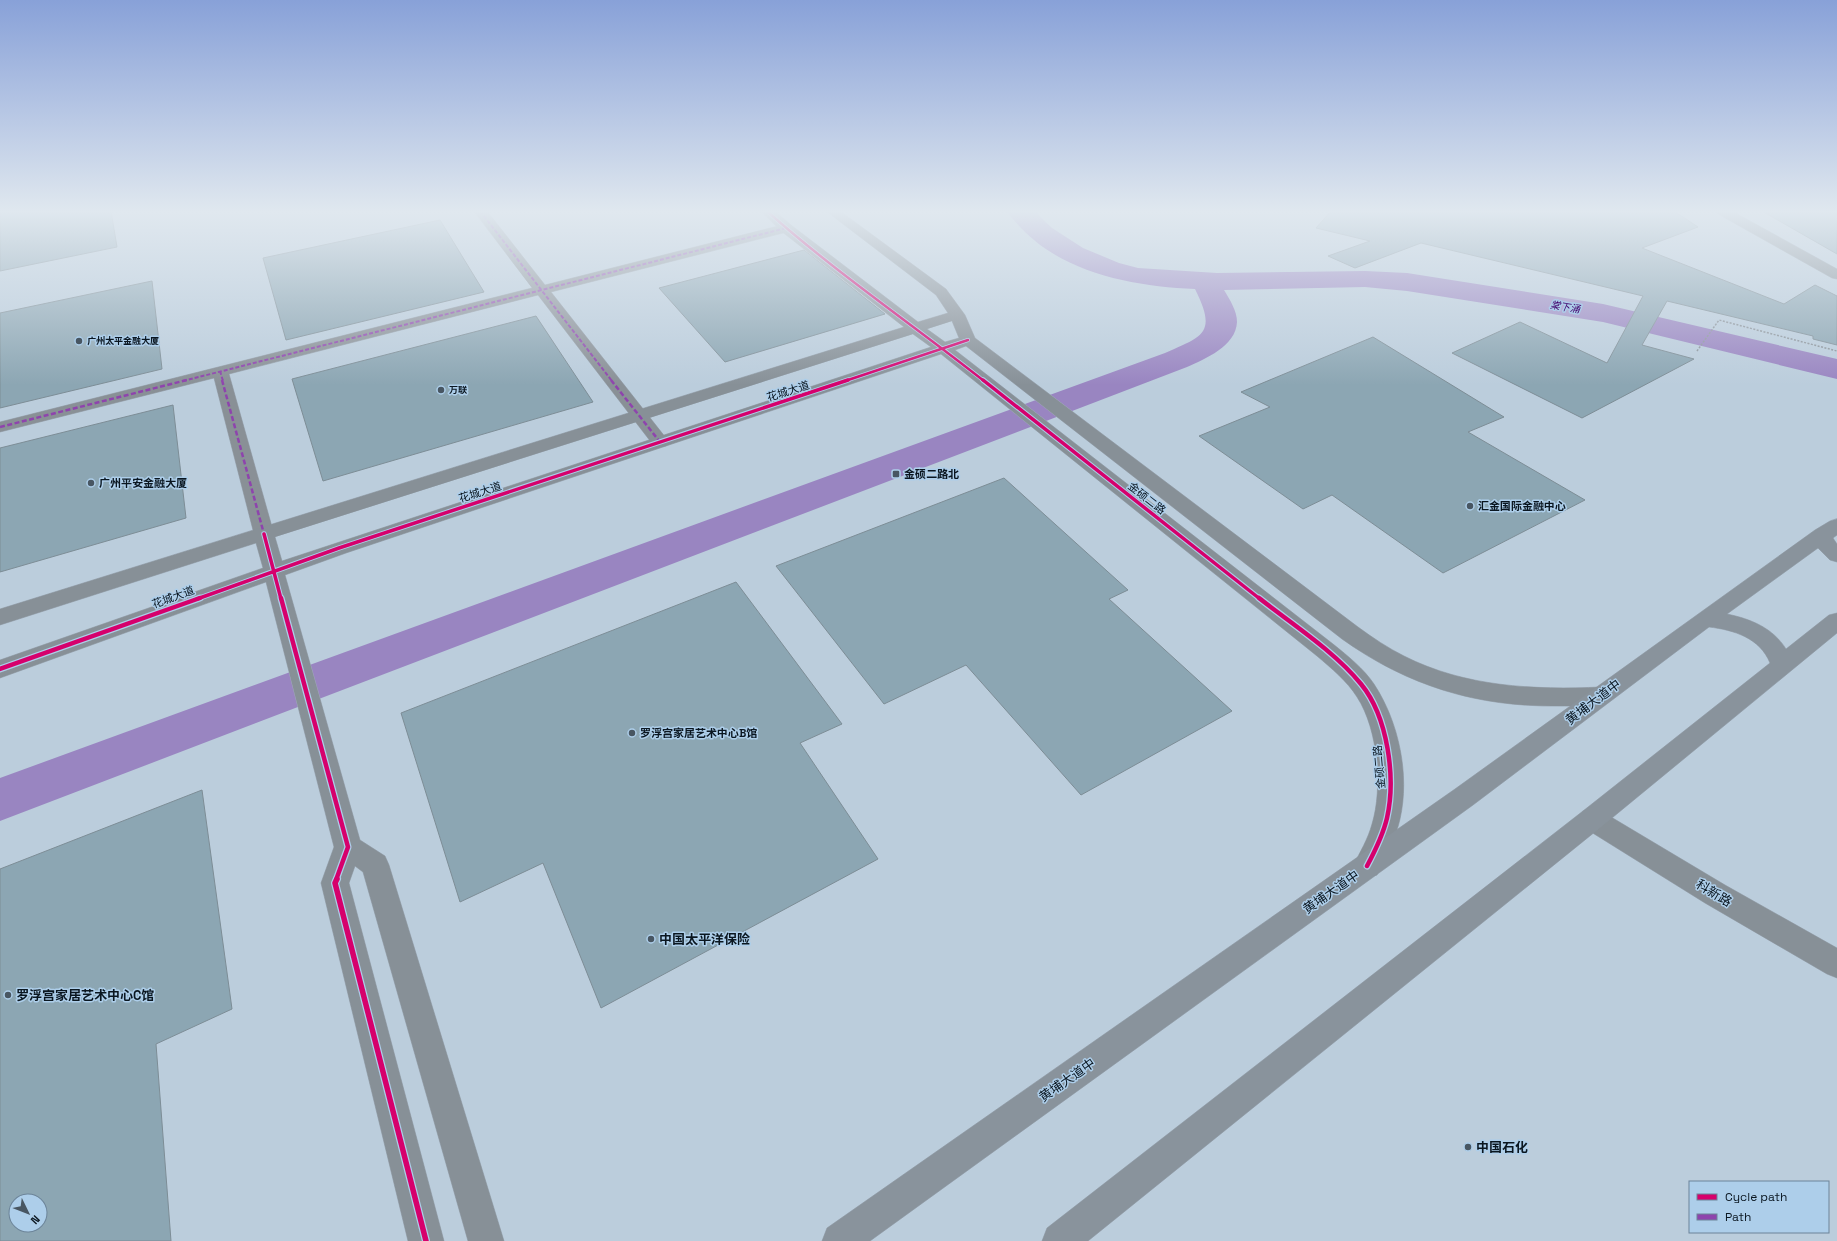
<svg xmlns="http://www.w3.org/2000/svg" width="1837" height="1241" font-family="'Space Grotesk','Noto Sans SC',sans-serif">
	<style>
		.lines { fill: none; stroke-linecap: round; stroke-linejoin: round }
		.river { fill: #9985c1; fill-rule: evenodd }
		.building { fill: #8ca6b3; stroke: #7d8d96; fill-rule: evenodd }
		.street-casing { stroke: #9eabb8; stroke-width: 1 }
		.secondary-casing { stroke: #9eabb8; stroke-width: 1 }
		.primary-casing { stroke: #9eabb8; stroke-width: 1 }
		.path { stroke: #8b939a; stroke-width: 1.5; stroke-dasharray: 2 1.5; stroke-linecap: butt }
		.street { fill: #899096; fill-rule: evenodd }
		.secondary { fill: #879097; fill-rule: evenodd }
		.primary { fill: #89939c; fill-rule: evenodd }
		.quiet-far1 { stroke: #8e44ad; stroke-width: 2; stroke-dasharray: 4 2; stroke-linecap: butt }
		.quiet { stroke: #8e44ad; stroke-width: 2.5; stroke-dasharray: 5 2.5; stroke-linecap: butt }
		.cycleway-far3-casing { stroke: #adceea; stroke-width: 4 }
		.cycleway-far2-casing { stroke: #adceea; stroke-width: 5.5 }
		.cycleway-far1-casing { stroke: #adceea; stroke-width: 7 }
		.cycleway-casing { stroke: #adceea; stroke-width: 8 }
		.cycleway-far3 { stroke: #d6006c; stroke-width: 2.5 }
		.cycleway-far2 { stroke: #d6006c; stroke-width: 3.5 }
		.cycleway-far1 { stroke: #d6006c; stroke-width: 4.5 }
		.cycleway { stroke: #d6006c; stroke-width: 5.5 }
		.poi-dot { fill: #485662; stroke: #adceea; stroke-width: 1.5 }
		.labels { text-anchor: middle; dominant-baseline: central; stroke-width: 3; stroke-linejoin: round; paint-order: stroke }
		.far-poi-label { font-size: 9px; font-weight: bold; fill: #0a1620; stroke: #adceea; text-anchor: start }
		.far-water-label { font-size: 10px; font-style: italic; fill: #42036c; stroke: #adceea }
		.street-label { font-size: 11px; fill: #0a1620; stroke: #adceea }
		.poi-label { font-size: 11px; font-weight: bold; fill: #0a1620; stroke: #adceea; text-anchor: start }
		.near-street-label { font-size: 13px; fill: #0a1620; stroke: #adceea }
		.near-poi-label { font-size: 13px; font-weight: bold; fill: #0a1620; stroke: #adceea; text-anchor: start }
	</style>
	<rect width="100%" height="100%" fill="#bbcddc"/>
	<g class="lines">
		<path class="river" d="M1007,211H1034L1052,228L1083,248L1119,263L1138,268L1217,273L1365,271L1407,273L1603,304L1837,359V379L1603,322L1407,291L1365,287L1224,290C1230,300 1237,311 1237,322C1236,346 1205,359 1187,367L0,821V778L1165,353C1204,336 1217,333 1195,289C1127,286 1049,271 1007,211Z"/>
	</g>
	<path class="building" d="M0,211H111L117,247L0,271Z
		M1331,211H1674L1698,227L1642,248L1784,304L1815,285L1837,296V345L1813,339V336L1667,301L1642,345L1694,359L1582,418L1452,353L1520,322L1607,363L1643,296L1421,243L1355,268L1328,256L1370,241L1316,228Z
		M1762,211H1837V254Z
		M440,220L484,292L286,340L263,258Z
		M804,250L885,314L725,362L659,288Z
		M152,281L162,369L0,408V313Z
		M536,316L593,402L323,481L292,379Z
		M1373,337L1504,417L1468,432L1585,500L1443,573L1332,495L1303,509L1199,436L1270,407L1241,392Z
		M173,405L186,518L0,572V448Z
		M1004,478L1128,590L1109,599L1232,711L1081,795L966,665L884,704L776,566Z
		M736,582L842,724L800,743L878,859L601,1008L543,863L460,902L401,713Z
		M202,790L232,1009L156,1044L171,1241H0V869ZM16,1201H40V1225H16Z"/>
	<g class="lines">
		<g class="street-casing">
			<path id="street" d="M474,211H487L545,285L786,224L791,225L793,228L791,231L551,292L666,438L669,442L666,446L660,447L654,446L538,295L229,374L274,534L271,539L264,540L257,539L254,534L214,378L0,432V422L532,288Z"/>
		</g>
		<g class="secondary-casing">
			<path id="secondary" d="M761,211H775L791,225L918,322L948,313L936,295L826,211H840L946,289L965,315L975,338L1358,627C1373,638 1388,648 1404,656C1465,687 1534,690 1601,687L1609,690L1613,696L1609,702C1593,707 1575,706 1558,706C1477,707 1408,686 1342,639L966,346L955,350L1333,644C1348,656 1364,669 1374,684C1399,722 1410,775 1400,819C1396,838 1385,857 1377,875L1367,878L1357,875L1353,866C1360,852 1368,839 1372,824C1383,788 1378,729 1357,697C1347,681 1331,668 1317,656L941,354L346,553L285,575L360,840L385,856L389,865L504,1241H468L363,872L355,866L349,883L444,1241H408L321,883L334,847L266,582L0,678V660L263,568L256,543L0,625V609L904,327L781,231ZM952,321L959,338L945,342L927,329ZM913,334L931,347L282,561L275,537Z
				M1717,211H1732L1837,269V279L1832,278L1718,214Z
				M1592,808L1601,811L1725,885L1837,948V978L1827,974L1705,903L1583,827L1579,819L1583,811Z"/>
		</g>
		<g class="primary-casing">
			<path id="primary" d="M1837,519V535L1833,538L1837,544V562L1830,560L1818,548L1727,614C1751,619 1773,628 1786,649L1829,615L1837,613V633L1601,827L1088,1241H1042L1047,1228L1583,811L1770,663C1760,638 1734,630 1709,627L1473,805L870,1241H822L827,1228L1455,789L1815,530L1830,521Z"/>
		</g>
		<path class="path" d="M1697,351L1719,320L1837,351"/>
		<use href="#street" class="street"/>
		<use href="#secondary" class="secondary"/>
		<use href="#primary" class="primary"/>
		<path class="quiet-far1" d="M480,211L612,381
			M220,371L223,381
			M183,381L786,228"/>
		<path class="quiet" d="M222,380L264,534
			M611,380L660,442
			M0,427L187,380"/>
		<g class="cycleway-far3-casing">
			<path id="cycleway-far3" d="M767,211C835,272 912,324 984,381
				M845,381L968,340"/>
		</g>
		<g class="cycleway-far2-casing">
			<path id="cycleway-far2" d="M983,380L1260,599
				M264,534L281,599
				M197,599L339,548L848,380"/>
		</g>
		<g class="cycleway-far1-casing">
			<path id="cycleway-far1" d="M281,598L348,847L336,880
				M1259,598C1292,624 1334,651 1361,684C1388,717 1396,778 1387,818C1383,835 1375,851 1367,866
				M0,669L200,598"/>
		</g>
		<g class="cycleway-casing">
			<path id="cycleway" d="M337,879L335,883L426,1241"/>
		</g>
		<use href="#cycleway-far3" class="cycleway-far3"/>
		<use href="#cycleway-far2" class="cycleway-far2"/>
		<use href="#cycleway-far1" class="cycleway-far1"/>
		<use href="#cycleway" class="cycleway"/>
	</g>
	<linearGradient id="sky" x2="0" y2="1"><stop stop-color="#88a1d8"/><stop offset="0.55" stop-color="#e0e8ef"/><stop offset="1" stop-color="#e0e8ef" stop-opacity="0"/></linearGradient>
	<rect width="1837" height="385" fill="url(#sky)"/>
	<g class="poi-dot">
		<circle cx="79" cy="341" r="4"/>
		<circle cx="441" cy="390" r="4"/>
		<rect x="892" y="470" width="8" height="8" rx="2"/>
		<circle cx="91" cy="483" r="4"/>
		<circle cx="1470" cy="506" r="4"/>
		<circle cx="632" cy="733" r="4"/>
		<circle cx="651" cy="939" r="4"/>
		<circle cx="8" cy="995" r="4"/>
		<circle cx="1468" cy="1147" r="4"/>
	</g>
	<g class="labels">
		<g class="far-poi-label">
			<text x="87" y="341">广州太平金融大厦</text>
			<text x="449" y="390">万联</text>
		</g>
		<g class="far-water-label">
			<text transform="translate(1565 307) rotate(9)">棠下涌</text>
		</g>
		<g class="street-label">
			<text transform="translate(788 391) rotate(-18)">花城大道</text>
			<text transform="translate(480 492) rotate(-18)">花城大道</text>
			<text transform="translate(1147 498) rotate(38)">金硕二路</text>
			<text transform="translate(173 597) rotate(-20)">花城大道</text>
			<text transform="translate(1379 767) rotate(-95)">金硕二路</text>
		</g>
		<g class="poi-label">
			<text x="904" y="474">金硕二路北</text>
			<text x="99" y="483">广州平安金融大厦</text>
			<text x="1478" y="506">汇金国际金融中心</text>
			<text x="640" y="733">罗浮宫家居艺术中心B馆</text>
		</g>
		<g class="near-street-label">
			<text transform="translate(1593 702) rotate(-37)">黄埔大道中</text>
			<text transform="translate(1331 892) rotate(-35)">黄埔大道中</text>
			<text transform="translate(1714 893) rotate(31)">科新路</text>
			<text transform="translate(1067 1080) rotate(-35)">黄埔大道中</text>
		</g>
		<g class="near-poi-label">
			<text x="659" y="939">中国太平洋保险</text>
			<text x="16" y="995">罗浮宫家居艺术中心C馆</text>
			<text x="1476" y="1147">中国石化</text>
		</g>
	</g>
	<rect x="1689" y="1181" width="140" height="52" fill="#adceea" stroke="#6c8499"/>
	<rect x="1697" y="1194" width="20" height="6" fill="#d6006c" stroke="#6c8499"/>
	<text x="1725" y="1201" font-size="12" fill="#0a1620">Cycle path</text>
	<rect x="1697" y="1214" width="20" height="6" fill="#8e44ad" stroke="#6c8499"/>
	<text x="1725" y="1221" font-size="12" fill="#0a1620">Path</text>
	<g transform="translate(28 1213) rotate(133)"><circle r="19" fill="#adceea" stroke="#6c8499"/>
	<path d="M0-3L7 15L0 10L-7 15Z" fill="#485662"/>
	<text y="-6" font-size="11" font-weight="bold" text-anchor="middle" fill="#0a1620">N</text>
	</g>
</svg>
